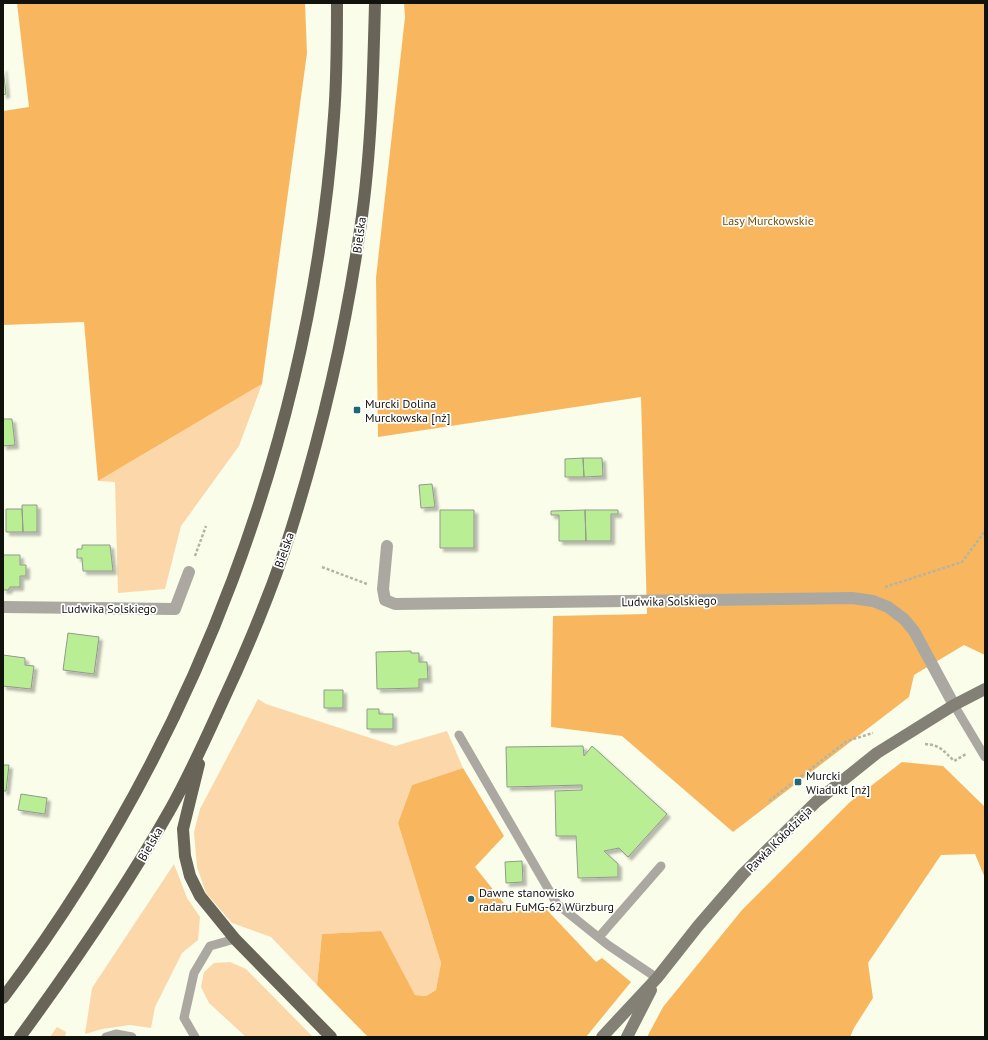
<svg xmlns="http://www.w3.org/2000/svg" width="988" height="1040" font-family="'PT Sans',sans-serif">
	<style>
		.green { fill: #fbd7aa }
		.forest { fill: #f8b75f }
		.building { fill: #b9ee95; stroke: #919a8b; filter: url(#shadow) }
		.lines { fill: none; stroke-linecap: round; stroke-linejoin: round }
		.path { stroke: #b2b5a6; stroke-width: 2.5; stroke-dasharray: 3 2; stroke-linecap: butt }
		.lane { stroke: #aaa8a0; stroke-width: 9 }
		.street { stroke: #aaa8a0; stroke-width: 12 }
		.secondary { stroke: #838075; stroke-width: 12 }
		.primary { stroke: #686457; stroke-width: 12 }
		.poi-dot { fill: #1f6775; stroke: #fff; stroke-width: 1.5 }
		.labels { text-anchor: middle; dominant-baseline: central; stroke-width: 3.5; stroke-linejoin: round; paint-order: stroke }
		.park-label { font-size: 12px; fill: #754c02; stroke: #fff }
		.street-label { font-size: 12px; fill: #11120c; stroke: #fff }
		.poi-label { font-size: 12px; fill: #11120c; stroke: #fff; text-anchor: start }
	</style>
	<defs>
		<filter id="shadow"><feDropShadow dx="3.5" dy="3.5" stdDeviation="1" flood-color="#0004"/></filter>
	</defs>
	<rect width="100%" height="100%" fill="#fafdea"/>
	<path class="green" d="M262,384L239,446L181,526L165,589L118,593L115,482L98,481Z
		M258,699L266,704L395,746L447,731L463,768L412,785L398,823L441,963L436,990L426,996L415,995L380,931L322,934L317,985L271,937L232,923L206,893L197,867L194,832L200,809Z
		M174,864L187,898L200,917L198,940L182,953L155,1007L151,1028L130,1025L102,1029L85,1034L92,988Z
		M230,962L246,969L313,1037H246L209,1003L201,987L204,972L214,963Z
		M57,1027L66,1032L65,1037H50Z"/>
	<path class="forest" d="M17,3H305L307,53L262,384L98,481L84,322L3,325V111L29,107Z
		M404,3H985V655L964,645L914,675L909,697L733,832L622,736L551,727L553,616L647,614L641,397L378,437L376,278L405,17Z
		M902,762L943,766L985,807V878L975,854L941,855L868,963L873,998L854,1028L850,1037H647L663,1007L742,910L850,802Z
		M463,768L504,836L475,867L511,912L529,909H546L596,962L602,958L631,982L586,1037H368L317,985L322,934L381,931L415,995L426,996L436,990L441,963L398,823L412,785Z"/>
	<path class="building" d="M3,68L6,94L3,95Z
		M3,419H12L15,445L3,446Z
		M583,458H602L603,476L584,477Z
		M583,458L584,477H565V459Z
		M432,484L435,507L421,508L419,485Z
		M22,505H37V532H23Z
		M6,509H22L23,532H6Z
		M440,510H474V548H440Z
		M585,510L586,541H559V515H551V511Z
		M585,510H618V514H611V541H586Z
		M82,545H110L113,571H83L82,558H77V549H82Z
		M3,555H20V565H26V576H20V587H10L8,590H3Z
		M68,633L99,637L94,674L63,670Z
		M411,651V653H419V662H427L428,679H419V688L377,689L376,652Z
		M3,655L25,658V665L34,666L31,689L3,686Z
		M324,690H343V708H324Z
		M367,709H379V714H393V729H367Z
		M583,746L584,756L592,746L667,814L628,857L619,848L604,851L618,864V877L578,878L576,836H556L555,791L582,790V785L507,787L506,747Z
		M3,765H9L6,791H3Z
		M21,794L47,798L45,814L18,810Z
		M522,861L523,882L506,883L505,862Z"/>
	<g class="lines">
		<path class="path" d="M195,556L206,526
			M322,567L367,584
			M885,587L962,562L985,531
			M925,744C940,745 944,751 954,761L966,754
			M769,801L847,741L873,733"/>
		<path class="lane" d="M954,705L985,757
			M459,735L557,904L608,945L657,978
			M599,937L661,866
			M106,1037L116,1034L132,1037
			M195,1037L184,1018L194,973L210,946L235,939"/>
		<path class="street" d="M387,546L383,589L385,600L395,604L852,598L873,601L888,607L904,619L914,631L954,705
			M3,607L175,609L189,572"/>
		<path class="secondary" d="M602,1037L657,978L698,926L743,874L817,801L877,753L954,705L985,689
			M627,1037L651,990"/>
		<path class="primary" d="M199,764L183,829L185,856L190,876L200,896L235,939L331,1037
			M3,998C195,743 312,434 334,116C337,78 337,40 337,3
			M20,1037C74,963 126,888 171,808C190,774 206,738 222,703C245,654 266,604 284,552C317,451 342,348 358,243C371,164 373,83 375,3"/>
	</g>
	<g class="poi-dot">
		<rect x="353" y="406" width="8" height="8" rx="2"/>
		<rect x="794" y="778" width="8" height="8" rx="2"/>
		<circle cx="471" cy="899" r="4"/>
	</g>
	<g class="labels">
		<g class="park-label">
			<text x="768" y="220">Lasy Murckowskie</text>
		</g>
		<g class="street-label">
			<text transform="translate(359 235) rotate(-82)">Bielska</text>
			<text transform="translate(284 550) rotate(-71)">Bielska</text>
			<text transform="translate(669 601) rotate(-1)">Ludwika Solskiego</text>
			<text x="109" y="608">Ludwika Solskiego</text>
			<text transform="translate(779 839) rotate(-45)">Pawła Kołodzieja</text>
			<text transform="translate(150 844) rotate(-60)">Bielska</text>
		</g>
		<g class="poi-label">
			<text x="365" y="403">Murcki Dolina<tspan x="365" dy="14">Murckowska [nż]</tspan></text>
			<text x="806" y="775">Murcki<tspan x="806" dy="14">Wiadukt [nż]</tspan></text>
			<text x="479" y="892">Dawne stanowisko<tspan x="479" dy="14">radaru FuMG-62 Würzburg</tspan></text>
		</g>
	</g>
	<rect width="988" height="1040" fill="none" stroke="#11120c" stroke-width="8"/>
</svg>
